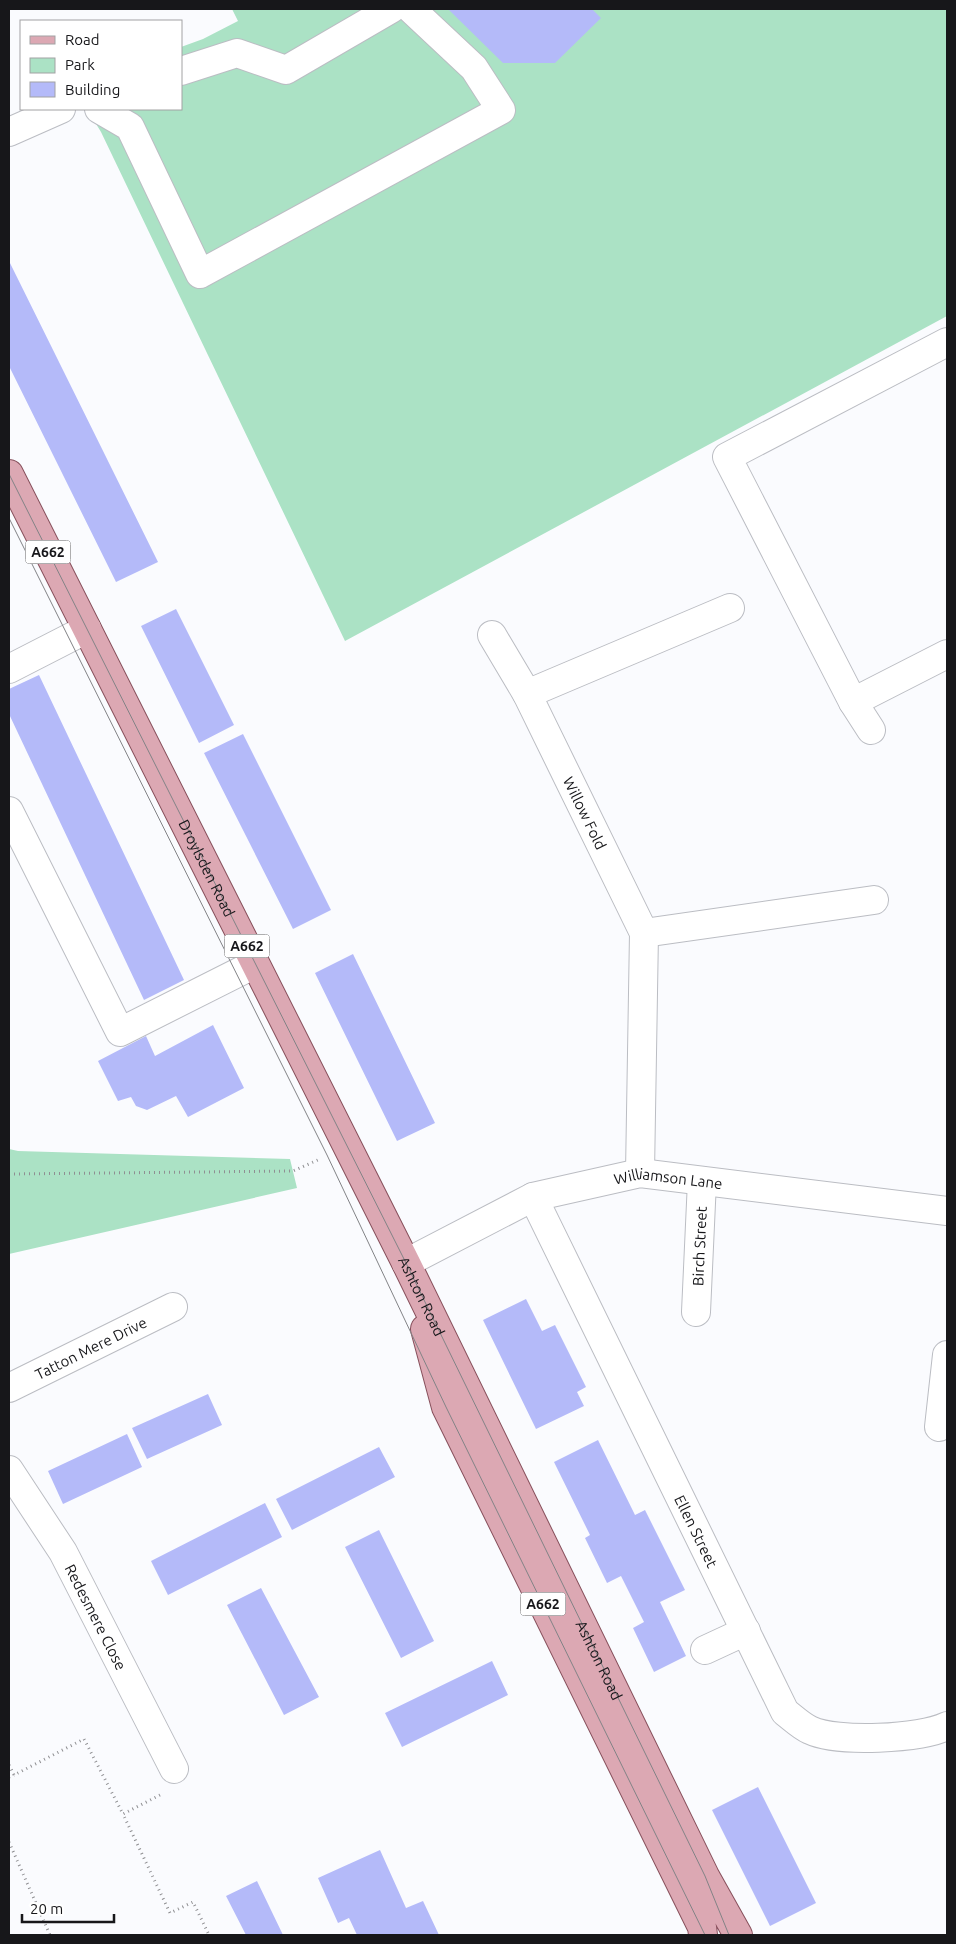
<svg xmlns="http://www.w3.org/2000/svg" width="956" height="1944" font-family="Ubuntu,sans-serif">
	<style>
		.green { fill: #abe2c5 }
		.building { fill: #b4baf9 }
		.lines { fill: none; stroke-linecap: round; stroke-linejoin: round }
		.minor-casing { stroke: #bbbdc3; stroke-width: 30 }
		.major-casing { stroke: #87505c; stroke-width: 30 }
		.path { stroke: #8f8f92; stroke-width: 3; stroke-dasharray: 1 4; stroke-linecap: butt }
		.minor { stroke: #fff; stroke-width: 28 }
		.major { stroke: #dca8b3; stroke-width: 28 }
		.tram { stroke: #828386; stroke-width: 1 }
		.labels { text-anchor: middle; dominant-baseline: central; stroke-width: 5; stroke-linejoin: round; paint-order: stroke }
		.shield { fill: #fff; stroke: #5d5d5f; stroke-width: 1 }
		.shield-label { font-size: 14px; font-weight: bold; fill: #17171a }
		.street-label { font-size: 15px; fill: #17171a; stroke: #fff }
	</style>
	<rect width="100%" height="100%" fill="#fafbfe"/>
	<path class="green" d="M232,9H947V316L345,641L101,132L87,109H181V47L203,39L238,21Z
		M9,1149L18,1151L290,1159L297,1188L9,1254Z"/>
	<path class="building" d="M448,9H592L601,18L555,63H503Z
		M9,261L158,562L116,582L9,366Z
		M176,609L234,725L199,743L141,626Z
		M39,675L184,980L144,1000L9,714V689Z
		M243,734L331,910L293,929L204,753Z
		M353,954L435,1123L397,1141L315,973Z
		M213,1025L244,1088L188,1117L176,1096L147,1110L136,1106L131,1097L118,1101L98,1061L146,1036L155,1056Z
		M526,1299L542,1331L555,1325L586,1387L577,1392L584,1406L536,1429L483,1320Z
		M208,1394L222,1425L147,1459L132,1428Z
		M127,1434L142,1467L63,1504L48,1471Z
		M598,1440L635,1515L645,1510L685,1590L660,1602L686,1656L654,1672L633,1628L644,1622L621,1576L607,1583L585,1538L590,1535L554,1462Z
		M379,1447L395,1477L292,1530L276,1499Z
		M265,1503L282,1537L168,1595L151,1561Z
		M379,1530L434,1641L401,1658L345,1547Z
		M261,1588L319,1697L284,1715L227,1605Z
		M492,1661L508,1695L402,1747L385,1713Z
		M758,1787L816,1903L770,1926L712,1810Z
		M380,1850L406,1908L423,1901L439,1935H357L349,1918L338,1923L318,1878Z
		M257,1881L283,1935H246L226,1896Z"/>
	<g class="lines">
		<g class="minor-casing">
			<g id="minor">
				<path d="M181,71L237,53L286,70L391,9"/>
				<path d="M99,109L130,127L200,274L501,110L474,68L411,9"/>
				<path d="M9,132L61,109"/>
				<path id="s1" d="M492,635L527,694L644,933L640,1173"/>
				<path d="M9,669L87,629"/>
				<path d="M527,694L730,608"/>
				<path d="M853,702L947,654"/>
				<path d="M871,730L853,702L727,457L947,342"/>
				<path d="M9,811L120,1032L255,964"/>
				<path d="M644,933L874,900"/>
				<path id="s2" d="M533,1197L785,1712C793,1718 801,1726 810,1730C837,1743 920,1739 947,1726"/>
				<path id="s3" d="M406,1263L533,1197L640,1173L947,1211"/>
				<path id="s4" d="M696,1312L702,1181"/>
				<path id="s5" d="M9,1388L173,1307"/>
				<path d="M939,1427L947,1355"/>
				<path id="s6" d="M9,1470L63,1552L174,1769"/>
				<path d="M705,1650L746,1631"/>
			</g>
		</g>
		<g class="major-casing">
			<path id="major" d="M9,474L406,1263L705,1876L738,1935
				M425,1329L446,1407L702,1927L703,1935"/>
		</g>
		<path class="path" d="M9,1174L293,1171L320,1159
			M9,1765L14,1775L84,1739L123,1814
			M9,1777L14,1775
			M160,1795L123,1814L170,1913L193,1902L209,1935
			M9,1842L50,1935"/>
		<use href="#minor" class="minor"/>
		<use href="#major" class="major"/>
		<g class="tram">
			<path id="s7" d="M9,474L406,1263L705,1876L729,1935"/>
			<path d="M9,518L327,1155L446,1407L705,1935"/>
		</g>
	</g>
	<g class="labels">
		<g class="shield">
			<rect x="25.5" y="540.5" width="45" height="23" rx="4"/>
			<rect x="224.5" y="934.5" width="45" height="23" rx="4"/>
			<rect x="520.5" y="1592.5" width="45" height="23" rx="4"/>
		</g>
		<g class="shield-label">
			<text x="48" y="552">A662</text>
			<text x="247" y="946">A662</text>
			<text x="543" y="1604">A662</text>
		</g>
		<g class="street-label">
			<text stroke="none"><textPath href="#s1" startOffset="201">Willow Fold</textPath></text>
			<text stroke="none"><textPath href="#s7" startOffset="441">Droylsden Road</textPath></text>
			<text stroke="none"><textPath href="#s3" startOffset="281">Williamson Lane</textPath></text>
			<text stroke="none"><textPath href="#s4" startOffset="66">Birch Street</textPath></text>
			<text stroke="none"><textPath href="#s7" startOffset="920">Ashton Road</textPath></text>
			<text stroke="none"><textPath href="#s5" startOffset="91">Tatton Mere Drive</textPath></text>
			<text stroke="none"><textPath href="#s2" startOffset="372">Ellen Street</textPath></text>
			<text stroke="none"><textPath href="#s6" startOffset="171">Redesmere Close</textPath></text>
			<text stroke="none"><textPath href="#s7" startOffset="1325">Ashton Road</textPath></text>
		</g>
	</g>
	<rect width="956" height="1944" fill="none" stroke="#17171a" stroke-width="20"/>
	<rect x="20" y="20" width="162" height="90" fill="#ffffff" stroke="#a2a2a3"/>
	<rect x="30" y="36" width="25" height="8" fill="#dca8b3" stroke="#a2a2a3"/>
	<text x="65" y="45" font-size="15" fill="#17171a">Road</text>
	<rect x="30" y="58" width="25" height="15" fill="#abe2c5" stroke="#a2a2a3"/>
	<text x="65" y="70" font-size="15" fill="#17171a">Park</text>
	<rect x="30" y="82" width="25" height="15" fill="#b4baf9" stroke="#a2a2a3"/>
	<text x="65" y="95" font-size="15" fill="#17171a">Building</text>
	<path d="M22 1914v8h92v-8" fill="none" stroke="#17171a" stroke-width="2.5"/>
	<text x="30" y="1914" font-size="15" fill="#17171a" stroke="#ffffff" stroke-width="4" paint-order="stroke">20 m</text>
</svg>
